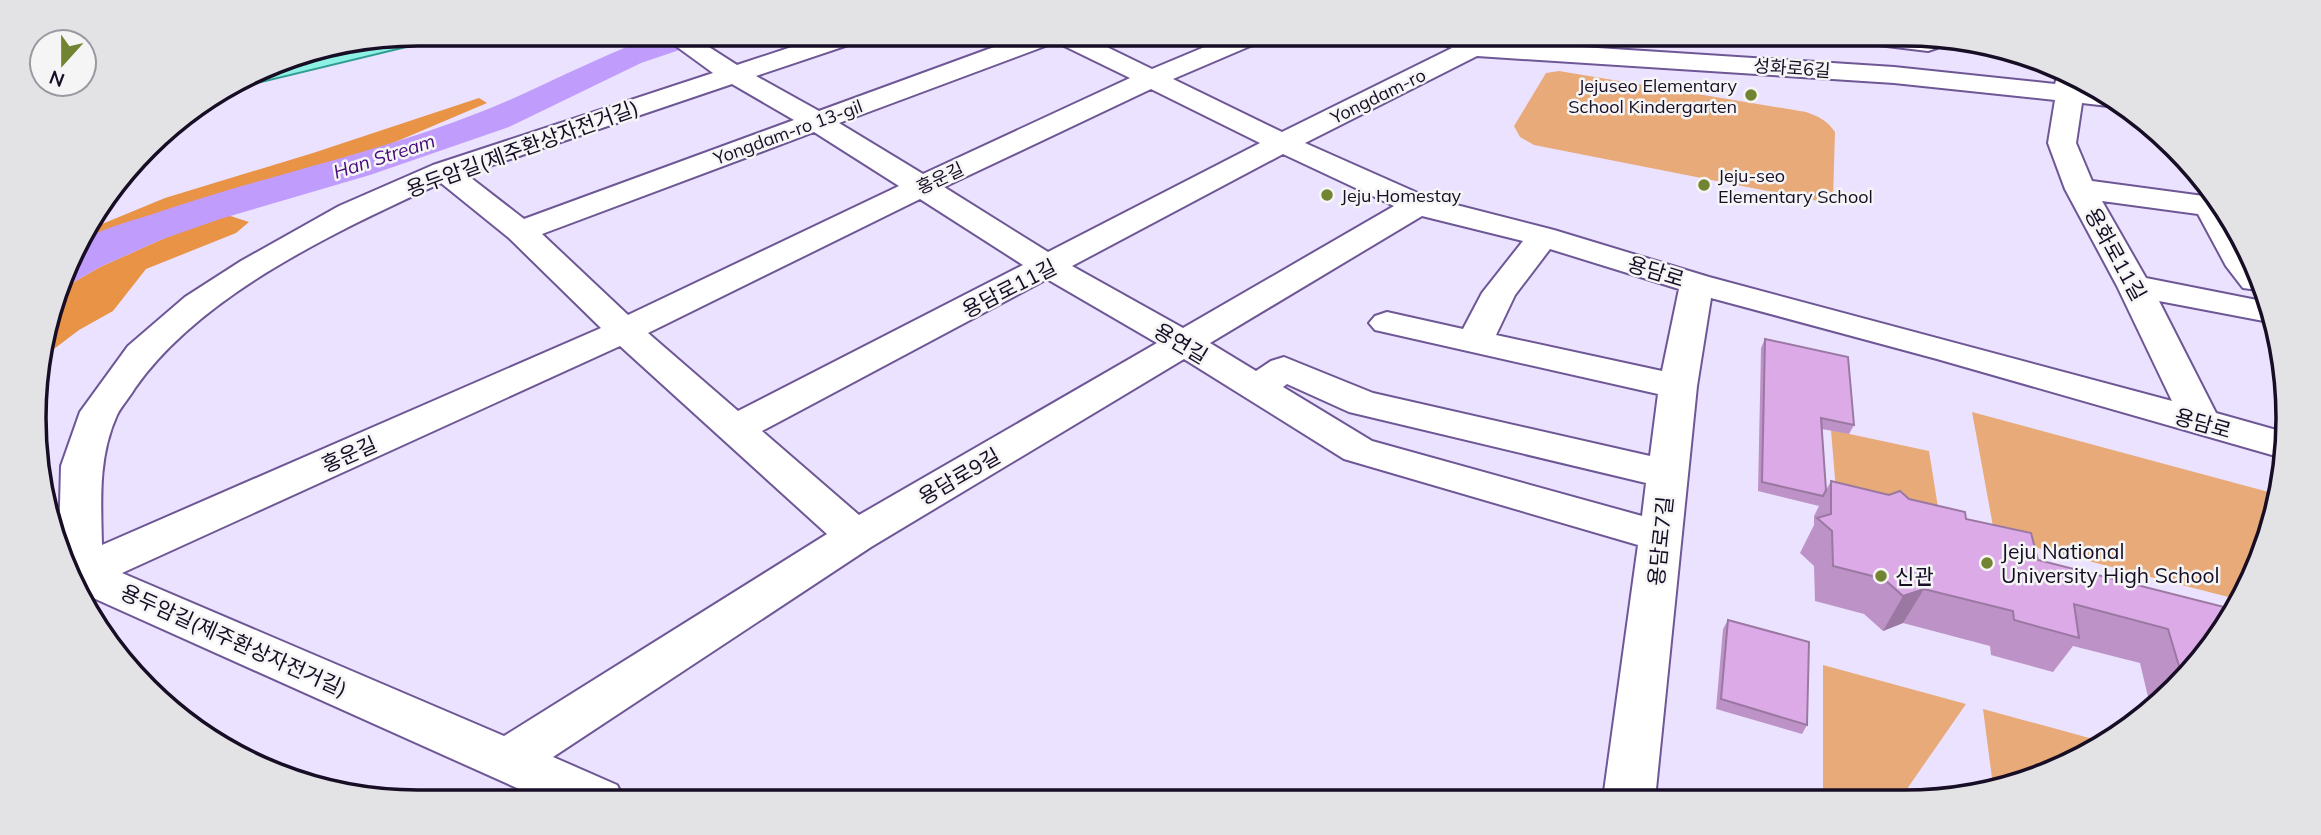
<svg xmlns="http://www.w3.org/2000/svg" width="2321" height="835" font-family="Mulish,'Noto Sans KR',sans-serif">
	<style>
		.green { fill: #e8aa78 }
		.forest { fill: #e89346 }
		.water { fill: #c09dfd }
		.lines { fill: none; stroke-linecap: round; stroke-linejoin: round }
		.river { fill: #c09dfd; fill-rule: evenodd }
		.minor-casing { stroke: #6e5795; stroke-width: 4 }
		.major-casing { stroke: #329d94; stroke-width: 4 }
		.minor { fill: #fff; fill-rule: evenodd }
		.major { fill: #8df2e3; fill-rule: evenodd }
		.wall { fill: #bd93c7 }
		.shaded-wall { fill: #9a78a2 }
		.building { fill: #dcabe7; stroke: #9a78a2; stroke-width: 2 }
		.poi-dot { fill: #728332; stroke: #f5f5f5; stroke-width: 2.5 }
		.labels { text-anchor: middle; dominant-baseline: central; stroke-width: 5; stroke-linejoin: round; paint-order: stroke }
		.far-street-label { font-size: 18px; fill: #170d25; stroke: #f5f5f5 }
		.far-poi-label { font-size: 18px; fill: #170d25; stroke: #f5f5f5; text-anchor: start }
		.far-water-label { font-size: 19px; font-style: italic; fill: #46097c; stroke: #f5f5f5 }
		.street-label { font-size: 21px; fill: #170d25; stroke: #f5f5f5 }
		.poi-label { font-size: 21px; fill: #170d25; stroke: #f5f5f5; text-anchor: start }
		.rim { fill: none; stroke: #170d25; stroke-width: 3.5 }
	</style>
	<rect width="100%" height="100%" fill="#ebe2ff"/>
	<path class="green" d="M1559,71L1806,112C1819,117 1827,120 1835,132L1833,199L1823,202L1534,145L1520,137L1514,126L1546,73Z
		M1972,412L2276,494L2275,517L2240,600L1995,537Z
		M1831,430L1929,451L1941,526L1837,503Z
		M1823,665L1966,704L1900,799H1823Z
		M1983,709L2104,742L2073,762L1993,786Z"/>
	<path class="forest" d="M479,98L487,103L334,168L198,200L91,239L73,249L85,231L165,198L313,153Z
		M221,213L249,222L236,233L146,269L113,311L79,330L38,361L60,290L100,267Z"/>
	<path class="water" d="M198,200L206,210L221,213L100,267L60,290L73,249L91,239Z"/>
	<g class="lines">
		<path class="river" d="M664,33H713L709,40L641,63L509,127L370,175L220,219L126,252L82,276L63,279L73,247C97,228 133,221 162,211C267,175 378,153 483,111C544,87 601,54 664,33Z"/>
		<g class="minor-casing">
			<path id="minor" d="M658,33H687L737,65L834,33H872L869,38L756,76L819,111L1032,33H1078L1152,69L1238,33H1272L1269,38L1173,79L1282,132L1452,48L1426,38L1423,33H1459L1473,38L1483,33H1515L1504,42L1894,67L2055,84L2058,74L2118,103L2108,106L2082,103L2076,143L2092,181L2211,197L2236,225L2258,290L2243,288L2226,266L2198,214L2102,201L2146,278L2262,301L2269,322L2159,301L2216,413L2280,431L2279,457L1937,359L1711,298L1697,386L1655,799H1603L1638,545L1344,459L1184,359L871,547L553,757L617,785L625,801H546L80,592L59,544L61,466L80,412L128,346L185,297L241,261L339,206L433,165L713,73ZM1056,42L1130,78L923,174L839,123ZM1477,56L1894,83L2055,100L2048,143L2065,189L2117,286L2172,401L1709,277L1554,230L1429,198L1305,143ZM732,84L794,120L524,219L466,174ZM1151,89L1260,143L1048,252L944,187ZM814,132L899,186L628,315L542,234ZM1283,154L1394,206L1183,328L1072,266ZM441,183L509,238L601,328L102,545C101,499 98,457 117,415C122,405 130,397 135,388C202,293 337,231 441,183ZM920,199L1023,265L738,411L648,333ZM1422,216L1523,241L1482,293L1463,329L1387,312L1375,316L1369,323L1375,330L1658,394L1650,456L1373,393L1284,357L1271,361L1256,371L1210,343ZM1550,249L1679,289L1662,371L1496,335L1515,295ZM1047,279L1157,343L859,515L762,431ZM620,346L827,534L504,736L122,573ZM1287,384L1349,412L1646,483L1642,516L1372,441L1283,387Z
				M1825,33H1903L1937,38L1941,43L1937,48L1928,51L1837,40L1828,38Z"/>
		</g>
		<g class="major-casing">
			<path id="major" d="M418,33H442L439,38L249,84L240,82L269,63Z"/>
		</g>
		<use href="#minor" class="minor"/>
		<use href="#major" class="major"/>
	</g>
	<path class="wall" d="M1765,339L1854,425L1849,434L1822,429L1826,490L1831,481L1909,499L1966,519L2038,560L2236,610L2159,703L2149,701L2140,663L2073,646L2053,672L1991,655L1990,646L1903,623L1883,631L1864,614L1815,601L1814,566L1800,553L1814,525V516L1819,506L1758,491L1761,348Z
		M1728,620L1807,725L1802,734L1716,709L1723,629Z"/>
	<path class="shaded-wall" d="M1924,589L1903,623L1883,631L1903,596Z"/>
	<path class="building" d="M1765,339L1848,357L1854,425L1821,418L1826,490L1823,496L1762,482Z
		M1831,481L1889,495L1900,491L1909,499L1965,512L1966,519L2031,533L2038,560L2236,610L2188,669L2179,666L2168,629L2074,604L2079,638L2014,620L2013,611L1924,589L1903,596L1884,579L1833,566L1832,531L1817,518L1831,514Z
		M1728,620L1809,642L1807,725L1721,699Z"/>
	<g class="poi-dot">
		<circle cx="1751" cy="95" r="7"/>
		<circle cx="1704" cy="185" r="7"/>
		<circle cx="1327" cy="195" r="7"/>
		<circle cx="1987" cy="563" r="7"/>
		<circle cx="1881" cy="576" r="7"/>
	</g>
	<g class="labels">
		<g class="far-street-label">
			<text transform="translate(1792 68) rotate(4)">성화로6길</text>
			<text transform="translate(1378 96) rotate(-26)">Yongdam-ro</text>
			<text transform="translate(788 132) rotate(-20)">Yongdam-ro 13-gil</text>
			<text transform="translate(940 178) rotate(-25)">홍운길</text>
		</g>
		<g class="far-poi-label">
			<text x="1737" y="85" text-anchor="end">Jejuseo Elementary<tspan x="1737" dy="21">School Kindergarten</tspan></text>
			<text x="1718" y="175">Jeju-seo<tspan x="1718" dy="21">Elementary School</tspan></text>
			<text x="1341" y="195">Jeju Homestay</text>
		</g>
		<g class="far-water-label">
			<text transform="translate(384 156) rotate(-18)">Han Stream</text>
		</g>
		<g class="street-label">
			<text transform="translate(522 148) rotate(-20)">용두암길(제주환상자전거길)</text>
			<text transform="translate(2116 254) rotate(61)">용화로11길</text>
			<text transform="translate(1656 271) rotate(17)">용담로</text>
			<text transform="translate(1009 288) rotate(-27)">용담로11길</text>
			<text transform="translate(1181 343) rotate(31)">용연길</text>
			<text transform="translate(2203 423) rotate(16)">용담로</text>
			<text transform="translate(349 454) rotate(-24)">홍운길</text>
			<text transform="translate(959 476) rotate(-30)">용담로9길</text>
			<text transform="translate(1660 541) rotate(-84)">용담로7길</text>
			<text transform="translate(234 640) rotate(24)">용두암길(제주환상자전거길)</text>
		</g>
		<g class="poi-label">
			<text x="2001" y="551">Jeju National<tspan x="2001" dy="24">University High School</tspan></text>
			<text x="1895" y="576">신관</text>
		</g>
	</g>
	<path d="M0 0H2321V835H0ZM418 46H1904A372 372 0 0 1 2276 418V418A372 372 0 0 1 1904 790H418A372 372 0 0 1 46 418V418A372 372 0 0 1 418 46Z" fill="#e3e2e4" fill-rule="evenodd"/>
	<path class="rim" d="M418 46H1904A372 372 0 0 1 2276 418V418A372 372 0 0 1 1904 790H418A372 372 0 0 1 46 418V418A372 372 0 0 1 418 46Z"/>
	<g transform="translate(63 63) rotate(201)"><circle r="33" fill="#f5f5f5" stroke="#9c98a2" stroke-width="2"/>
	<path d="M0-5L12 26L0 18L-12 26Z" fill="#728332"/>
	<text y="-10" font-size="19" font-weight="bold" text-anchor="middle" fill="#170d25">N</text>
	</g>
</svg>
